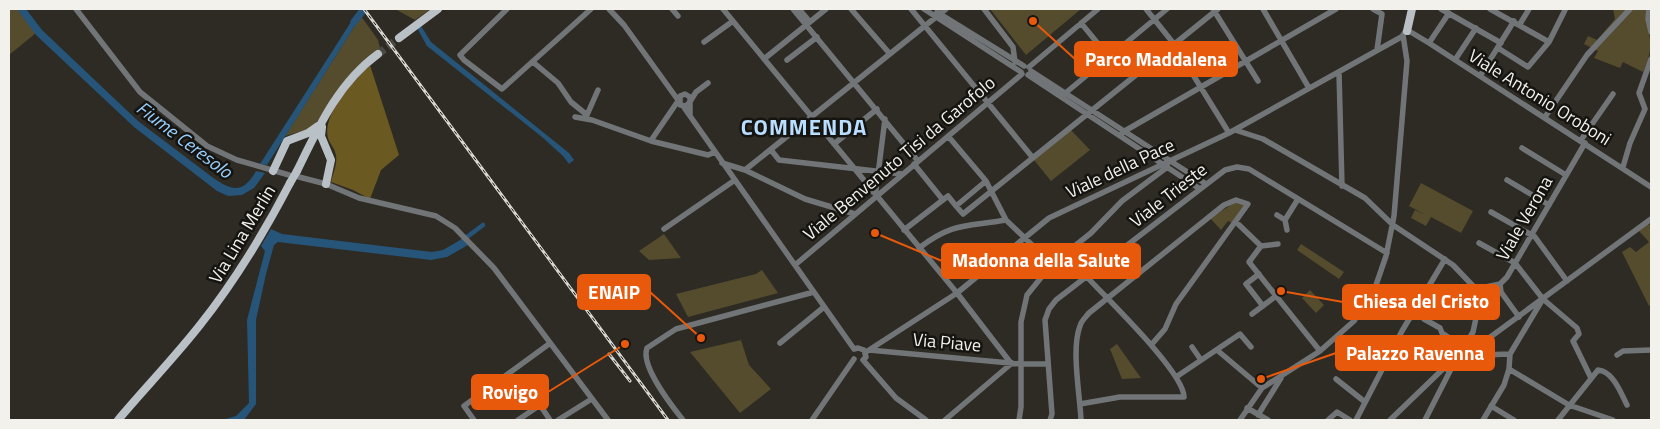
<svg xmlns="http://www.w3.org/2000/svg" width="1660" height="429" font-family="'Titillium Web',sans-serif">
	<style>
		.green { fill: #554b2d }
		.forest { fill: #6a5921 }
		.water { fill: #265579 }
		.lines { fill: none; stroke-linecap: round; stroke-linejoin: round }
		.canal { stroke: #265579; stroke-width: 4.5 }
		.river { stroke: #265579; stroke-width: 7 }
		.major-tunnel { stroke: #4b4941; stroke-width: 8; stroke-dasharray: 8 4; stroke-linecap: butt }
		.minor { stroke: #727578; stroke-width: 5.5 }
		.major { stroke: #b9c0c6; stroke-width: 8 }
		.rail-casing { stroke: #d8d7d0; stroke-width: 3 }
		.rail { stroke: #151410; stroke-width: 1; stroke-dasharray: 4; stroke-linecap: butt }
		.major-bridge { stroke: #b9c0c6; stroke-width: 8 }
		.labels { text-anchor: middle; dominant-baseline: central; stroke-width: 5; stroke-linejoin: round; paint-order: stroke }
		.street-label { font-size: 18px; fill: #f2f1eb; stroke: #151410 }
		.water-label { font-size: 19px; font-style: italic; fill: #98cffd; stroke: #151410 }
		.district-label { font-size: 22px; font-weight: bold; letter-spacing: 1px; fill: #b9deff; stroke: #151410 }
		.leader { fill: none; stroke: #e8590c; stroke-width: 2 }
		.callout-dot { fill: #e8590c; stroke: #151410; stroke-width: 2 }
		.callout { fill: #e8590c; stroke: #e8590c; stroke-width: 2 }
		.callout-label { font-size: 19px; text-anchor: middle; font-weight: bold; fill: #fff }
	</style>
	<rect width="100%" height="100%" fill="#2d2b23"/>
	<path class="green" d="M9,9H17L36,33L9,55Z
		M395,9H431L415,20Z
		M990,9H1081L1026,55Z
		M1613,9H1646C1647,39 1657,41 1643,72L1623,62L1620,68L1594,58L1598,51L1584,44L1588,36L1597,40L1615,19Z
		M361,16L378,40L380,48L366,60L312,128L285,136Z
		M1071,130L1090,150L1051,181L1034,160Z
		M1421,183L1473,211L1461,233L1431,217L1426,226L1411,218L1415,210L1426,215L1409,206Z
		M1236,202L1245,204L1232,223L1228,221L1221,230L1210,218Z
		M1648,224L1651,226V305L1649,306L1622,252L1630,247L1636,252L1649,242L1639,231Z
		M664,234L681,258L649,260L639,251Z
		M1301,244L1344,272L1339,279L1297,250Z
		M762,270L778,293L688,317L676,294L756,274Z
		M1310,290L1324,305L1316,313L1302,298Z
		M741,340L749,365L771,389L740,413L690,352Z
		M1117,344L1141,378L1122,379L1110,349Z"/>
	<path class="forest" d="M370,65L399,155L381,170L370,199L353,190L331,182C333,173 339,161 335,152C334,147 329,143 328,138C322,113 354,81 370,65Z"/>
	<path class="water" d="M17,9H26L42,30L138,121L212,177C232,191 243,194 256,171L265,173L254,188L242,195L228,196L217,191L134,127L36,35Z
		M358,11L361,16L267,165L260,164Z
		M421,26L431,42L569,153L574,160L569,164L563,156L542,137L427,46L417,28Z
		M271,229L282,234L432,252L443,250L462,239L468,245L447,257L431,260L278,242L274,245L266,274L256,320V404L244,420H222L236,416L249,403L247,320L265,251L261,246Z"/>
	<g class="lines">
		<path class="canal" d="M463,240L483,225"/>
		<path class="river" d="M354,22L364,9"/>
		<path class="major-tunnel" d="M378,54L399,38"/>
		<path class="minor" d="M76,9L140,92L207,146L237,160L289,175
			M507,9L460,55L464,60L502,89L591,9
			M609,9L624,25L678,100
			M672,9L678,16
			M723,9L957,293L1010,362
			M793,9L918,161
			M799,9L810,22
			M851,9L890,54
			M911,9L1033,158
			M924,9L1021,72
			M984,9L1013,47L1015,62
			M1146,9L1174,44L1229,133
			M1213,9L1258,81
			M1263,9L1309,88
			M1373,9L1382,14L1377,50
			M1441,9L1501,43
			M1490,9L1549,42L1565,10
			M1649,9L1648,19L1651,32
			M937,12L1024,66
			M1081,23L1109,57
			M1520,24L1529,9
			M704,42L733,21
			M1429,43L1449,13
			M1498,48L1528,67L1549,42
			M764,59L826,9
			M787,60L817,37
			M1455,60L1476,28
			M533,62L558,83L571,102L587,115L598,90
			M1029,67L1098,9
			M1031,71L1206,184
			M1339,72L1342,186
			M1028,75L1200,189
			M1480,76L1514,21
			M1063,95L1167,9
			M691,100L696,92L708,83
			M689,103L686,106L680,105V96L685,94L690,97V114
			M683,106L854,349
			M575,117L592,120L651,141L708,155L715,152
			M1545,117L1587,55L1630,9
			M1235,130L1263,139L1365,198L1393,225L1453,265L1476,289V318L1473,332L1450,371L1425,420
			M948,136L986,181L1006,220L1052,264
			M1120,136L1123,132L1336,9
			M652,139L678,101
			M1581,140L1613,94
			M834,144L877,109
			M1522,148L1566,175
			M771,150L779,160L902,174
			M722,163L745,170L805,199L855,214
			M914,164L943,200
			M1623,167L1630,143L1645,109L1639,93L1651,59
			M745,170L946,9
			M299,177L326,184L359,198L436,216L455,228L494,268L608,420
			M1507,180L1549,205
			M986,181L956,206L963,214L1218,9
			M873,192L876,190L885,119
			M1491,212L1535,237L1567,281
			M1277,215L1285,220
			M1236,222L1261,246
			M664,229L735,180
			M904,230L948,196L956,206
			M1287,230L1285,220L1298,199
			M1479,243L1515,263L1543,299L1577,328L1579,334L1573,341L1591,378
			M1261,246L1249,262L1320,351
			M1261,246L1278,244
			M919,248C953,222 966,227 1006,220
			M1067,252L1083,272
			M795,265L1022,74
			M1259,274L1246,284L1263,306
			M1500,284L1501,292L1519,317
			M1376,285L1400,301L1412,314
			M1476,289L1500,284L1507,277L1585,143
			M1252,314L1276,296
			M1424,319L1440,328L1442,333L1465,348
			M780,343L824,307
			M1192,347L1201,360
			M1413,348L1448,370
			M1472,348L1481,355L1510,354
			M854,349L858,348L864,350L866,357L863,360
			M1474,349L1651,219
			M869,350L1021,364H1048
			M1217,350L1262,388
			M866,352L957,293L1049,218L1229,133L1403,36
			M1617,355L1623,351L1651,350
			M863,360L896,398L926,420
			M1509,369L1569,405L1613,420
			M1176,377L1240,334L1251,347
			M1336,379L1365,402
			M1080,404L1120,397H1184C1184,372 1106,298 1087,277
			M1491,406L1514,420
			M1247,408L1268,420
			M1258,415L1281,378
			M474,420L464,406L549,344
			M518,420L540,405L550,420
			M558,420L590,400
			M683,420C672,406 640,366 647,348L676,329L814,292
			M812,420L854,359
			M945,420L1012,363
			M1019,420L1021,407V322L1027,295L1052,264L1091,233L1122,201L1166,168L1168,162
			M1050,420L1052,414L1045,320L1049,309L1056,300L1225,170L1237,167L1249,169L1387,253
			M1081,420C1080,395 1071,349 1080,326C1081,321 1086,317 1089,313L1224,205L1236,200L1248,204L1176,304L1165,329L1152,344
			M1240,420L1262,388L1320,351L1354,321L1376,285L1386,256L1394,216L1407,61L1403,35L1405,32L1409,31L1429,43L1651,187
			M1328,420L1337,412L1350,420
			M1356,420L1402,331L1445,259
			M1390,420L1444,368
			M1483,420L1504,385L1509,369L1510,354L1541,302
			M1558,420L1598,370C1613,371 1621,393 1627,405"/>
		<path class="major" d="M1407,31L1412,9
			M399,38L438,9
			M322,127L321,136L331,160L326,184
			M273,171L287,141L308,133L318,126
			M297,171C318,128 338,83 378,54
			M118,420C145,388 174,358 200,325C235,281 264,233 290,183"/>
		<g class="rail-casing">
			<path id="rail" d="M364,9L668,420
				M609,354L630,381"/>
		</g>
		<use href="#rail" class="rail"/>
		<path class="major-bridge" d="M290,183L297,171"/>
	</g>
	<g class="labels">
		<g class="street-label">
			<text transform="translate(1540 97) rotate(32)">Viale Antonio Oroboni</text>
			<text transform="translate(899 158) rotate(-40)">Viale Benvenuto Tisi da Garofolo</text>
			<text transform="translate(1120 168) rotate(-25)">Viale della Pace</text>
			<text transform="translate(1168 195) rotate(-38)">Viale Trieste</text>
			<text transform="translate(1524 218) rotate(-60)">Viale Verona</text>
			<text transform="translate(242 234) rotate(-59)">Via Lina Merlin</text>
			<text transform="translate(947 342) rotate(5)">Via Piave</text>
		</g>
		<g class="water-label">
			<text transform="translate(185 139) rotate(37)">Fiume Ceresolo</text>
		</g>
		<g class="district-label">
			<text x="804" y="127">COMMENDA</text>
		</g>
	</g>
	<path class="leader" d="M1033 21L1075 59M875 233L942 261M701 338L650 292M1281 291L1343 302M1261 379L1336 353M625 344L548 392"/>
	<g class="callout-dot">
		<circle cx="1033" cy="21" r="5"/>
		<circle cx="875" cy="233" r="5"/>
		<circle cx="701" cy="338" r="5"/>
		<circle cx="1281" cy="291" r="5"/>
		<circle cx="1261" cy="379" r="5"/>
		<circle cx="625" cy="344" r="5"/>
	</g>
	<g class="callout">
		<rect x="1075" y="42" width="162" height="34" rx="5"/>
		<rect x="942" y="244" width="198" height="34" rx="5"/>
		<rect x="578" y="275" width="72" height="34" rx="5"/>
		<rect x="1343" y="285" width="156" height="34" rx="5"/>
		<rect x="1336" y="336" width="158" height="34" rx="5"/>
		<rect x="472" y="375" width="76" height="34" rx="5"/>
	</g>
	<g class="callout-label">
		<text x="1156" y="66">Parco Maddalena</text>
		<text x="1041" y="267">Madonna della Salute</text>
		<text x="614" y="299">ENAIP</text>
		<text x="1421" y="308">Chiesa del Cristo</text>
		<text x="1415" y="360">Palazzo Ravenna</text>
		<text x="510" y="399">Rovigo</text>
	</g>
	<rect width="1660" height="429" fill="none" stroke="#f2f1eb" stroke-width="20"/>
</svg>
